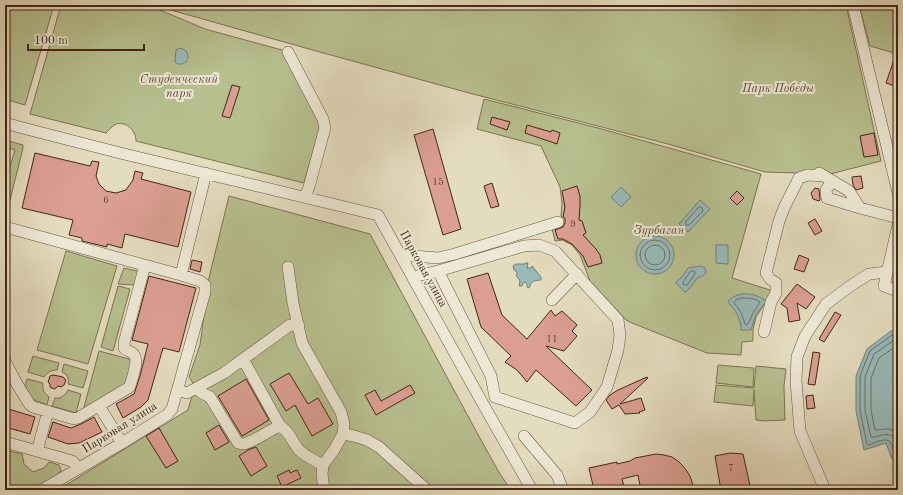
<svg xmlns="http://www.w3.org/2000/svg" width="903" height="495" font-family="'Old Standard TT',serif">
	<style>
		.green { fill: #b7bf8f; stroke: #7d7252 }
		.water { fill: #98bab9; stroke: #767f77 }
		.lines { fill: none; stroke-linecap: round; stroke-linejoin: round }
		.shore { stroke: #6e7067; stroke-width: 1 }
		.building { fill: #db9f92; stroke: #432615 }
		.minor-casing { stroke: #6b543f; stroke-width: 12 }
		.minor { stroke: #ede8d5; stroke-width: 11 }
		.labels { text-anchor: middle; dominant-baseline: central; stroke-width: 4; stroke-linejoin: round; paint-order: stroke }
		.number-label { font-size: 10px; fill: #694434 }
		.park-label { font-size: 12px; font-style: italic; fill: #604c34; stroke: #ede8d5 }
		.street-label { font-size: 12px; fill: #432615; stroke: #ede8d5 }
	</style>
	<rect width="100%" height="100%" fill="#e4dcbe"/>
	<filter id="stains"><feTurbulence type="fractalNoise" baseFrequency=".005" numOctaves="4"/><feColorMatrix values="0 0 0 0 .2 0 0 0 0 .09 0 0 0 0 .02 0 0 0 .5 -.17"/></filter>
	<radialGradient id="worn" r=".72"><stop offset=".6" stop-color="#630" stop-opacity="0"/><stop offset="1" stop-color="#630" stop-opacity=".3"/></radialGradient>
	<path class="green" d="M5,5H54L25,105L5,99Z
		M61,5H141L160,10L205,29L282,50L321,123L304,183L136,141C136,131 127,121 116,124C112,126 109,130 106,133L30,114Z
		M153,5H846L881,161L830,174L765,172L668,144L469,93L309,49Z
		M859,5H898V54L870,46Z
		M484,99L602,129L761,174L732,278L773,291L756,317L753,329V341L742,342L741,355L707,353L632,323L626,320L590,281L580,255L572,245L562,240L555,241L552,228L558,226L562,216H561L562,203L560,187L541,146L477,129Z
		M5,140L23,145V148L5,220V183L15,150L5,147Z
		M229,196L370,234L476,431L500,474L511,490H58L188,410L195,386L189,377L200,345L209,278Z
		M66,251L117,266L88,364L37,350Z
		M124,268L137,271L138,274L134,285L118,284Z
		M118,286L130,289L113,351L101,347Z
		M99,351L129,359L132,363L126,386L83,411Z
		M33,356L59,363L57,370C51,370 48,372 44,377L28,372Z
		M64,364L88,371L83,388L68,384L69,380L66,374L62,372Z
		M718,365L754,368L753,387L716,383Z
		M756,366L786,369L784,386L785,420L764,421L756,420L754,390L753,406L714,402L716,385L754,388Z
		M27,379L43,383C42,390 44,393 49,397L47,405L32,399L25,386Z
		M68,390L81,394L76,413L52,406L55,398C61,399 65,395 68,390Z
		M5,450L22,454L24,464L33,472L44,468L49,462L59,465L61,470L58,476L32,490H5Z"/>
	<path class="water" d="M180,48L185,50L187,52L188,58L186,62L182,64H177L175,62L176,50Z
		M621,187L631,197L621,207L611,197Z
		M700,200L710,209L688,232L679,224Z
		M636 255a19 19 0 1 1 38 0a19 19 0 1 1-38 0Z
		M716,245H728V264L716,263Z
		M526,263H528L527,268H531L532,266L541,277V280C533,281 532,280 529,288L527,287V284L525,282L523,283L522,286H519L520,281L518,278L516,276L517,274V272L514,270L513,266L516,264H524Z
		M701,266L705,268L706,273C703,276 702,278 698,277L689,289L685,292L676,283L677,281L682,277L688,268Z
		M741,294C750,293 757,295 765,300L766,302L756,314L751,330H741C741,318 735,310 728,302C730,297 736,296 741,294Z
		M891,331L898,332V456L892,459L886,443L864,450L856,411V376L867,349Z"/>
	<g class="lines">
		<path class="shore" d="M699,207H701L702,208L703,211L689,225H686V222Z
			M640 255a15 15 0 1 1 30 0a15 15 0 1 1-30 0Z
			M645 255a10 10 0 1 1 20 0a10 10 0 1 1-20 0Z
			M693,271L695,272V274L687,285H684L683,284V282L690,272Z
			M742,298C748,298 755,298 760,302L753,313L748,324L747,325L745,324C743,316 740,309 734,303L736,300Z
			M898,336L892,335L870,351L860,376V411L867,444L869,445C874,443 887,436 891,443C892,445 893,449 894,452L898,453
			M898,341H893L874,354L865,377V410L871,437C878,438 887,430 894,438C896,441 897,445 898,448
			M898,347H895L879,358L871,378V410L875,430C885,430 889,426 898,434"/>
	</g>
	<path class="building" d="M897,51H898V87L886,83Z
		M232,85L240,87L230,118L222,116Z
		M492,117L510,122L507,130L490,124Z
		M527,125L551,132L552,130L560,133L557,144L525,133Z
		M433,129L461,229L443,235L414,135Z
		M874,133L878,155L864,157L860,136Z
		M35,153L90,166L92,161L99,162L96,176L99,184L106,191L116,193L126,190L133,180L135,171L143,173L141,179L191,192L178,247L125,234L122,248L107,244V247L82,241V238L69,235L73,220L22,208Z
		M861,176L863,188L856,190L853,185L852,177Z
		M492,183L499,206L491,208L484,186Z
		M577,186L580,196V206L579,220L582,221L586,233L583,235L596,249L600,255L602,263L588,267L583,256L572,244L563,239H558L555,230L563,227L565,223V218L563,217L565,207L562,191Z
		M815,188L819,189L820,200L819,201L813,199L811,193Z
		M737,191L744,198L737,205L730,198Z
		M815,219L822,231L815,235L808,223Z
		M799,255L809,259L804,272L794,269Z
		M192,260L202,262L200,272L190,269Z
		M488,273L502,315L527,339L551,310L555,316L562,311L577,325L572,331L577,336L564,351L546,346L592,390L576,406L536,370L527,382L517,370L505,362L511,356L481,327L467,279Z
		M149,276L196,288L179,352L163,348L148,400L141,407L123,418L116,404L134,394L140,376L148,344L132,340Z
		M797,284L815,297L806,309L797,303L800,320L789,322L787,308L781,304Z
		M835,312L841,315L824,342L819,339Z
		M813,352L820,353L815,385L808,384Z
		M289,373L308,404L318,398L333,424L312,436L295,405L286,411L270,384Z
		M53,375L63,377L66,380L64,385L61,387L58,386L56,388L54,389L50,387V384L48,382L50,376Z
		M647,377L648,378L620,404L641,398L645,410L639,412L640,413L625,414L619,405L612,409L606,400L610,395L618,390Z
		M246,379L269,420L242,436L218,396Z
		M410,385L415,393L376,415L365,395L375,390L381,401Z
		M813,395L815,408L807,409L806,396Z
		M5,408L35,417L30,434L5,427Z
		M94,417L102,432L79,443L68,444L48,437L53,422L71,428L81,424Z
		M219,425L229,442L215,450L206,433Z
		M159,428L178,461L166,468L146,436Z
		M256,447L267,466L251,476L239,456L248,450Z
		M730,453L743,454L751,490H721L715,456Z
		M656,454L664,455L672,457L678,461L684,467L690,476L692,482L693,490H641L638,475L622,479L625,490H594L589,468L617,462V464L630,461L635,458Z
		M289,470L290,473L297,470L301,478L282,487L277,476Z"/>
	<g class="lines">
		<g class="minor-casing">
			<path id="minor" d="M853,5L898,193
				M288,52L323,119L325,128L309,187L305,197
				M5,123L23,128L120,153L378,215L483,404L532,490
				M819,173L849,191L860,208L898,218
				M832,181L826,190L827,198L860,208
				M898,225L884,286L898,291
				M5,227L181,275
				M401,255L438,258L455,254L558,222
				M288,267L293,303L302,343L341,412L344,424L343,434L334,450L323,465L322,474L324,490
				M413,277L438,271L524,246L539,245L555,251L618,320L620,335L618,350L607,387L590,412L575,423L495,397L491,376L438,271
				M552,300L577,274
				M764,332L771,302L776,293V283L770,279L766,273L779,221L784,208L799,178L808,175L824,176
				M243,359L280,426
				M5,361L17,384L30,405L33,407L74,419L78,418L128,388L130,386C132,378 139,361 134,355C132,351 127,351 124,348V343L145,265
				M197,388L202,393L210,397L238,443C239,443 242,444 244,444C254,442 269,430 280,426C290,431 293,444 300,451C307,457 315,461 323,465
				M178,390L187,393L224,373L290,325L299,326
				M99,406L122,443
				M343,434L354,436L367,440L379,447L427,490
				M524,436L557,475L563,490
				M5,442L72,461L75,464L78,469
				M37,451L48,411
				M42,490L122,443L167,415L172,409L205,292V285L200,281L181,275L206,173
				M825,490L800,431L796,381L797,357L805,336L826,304L853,284L869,274L887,272"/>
		</g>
		<use href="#minor" class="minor"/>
	</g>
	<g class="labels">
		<g class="number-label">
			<text x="438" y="182">15</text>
			<text x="106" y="200">6</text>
			<text x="573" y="224">9</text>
			<text x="552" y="339">11</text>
			<text x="731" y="468">7</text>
		</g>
		<g class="park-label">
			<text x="179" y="80">Студенческий<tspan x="179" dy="14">парк</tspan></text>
			<text x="778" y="89">Парк Победы</text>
			<text x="659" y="231">Зурбаган</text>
		</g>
		<g class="street-label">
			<text transform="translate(423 269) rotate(61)">Парковая улица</text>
			<text transform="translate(120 428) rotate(-32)">Парковая улица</text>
		</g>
	</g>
	<rect width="903" height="495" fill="none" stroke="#e4dcbe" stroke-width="20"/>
	<rect x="6" y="6" width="891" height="483" fill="none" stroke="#432615" stroke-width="2"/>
	<rect x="10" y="10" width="883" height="475" fill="none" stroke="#432615"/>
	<path d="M28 44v6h116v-6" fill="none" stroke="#432615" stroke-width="2"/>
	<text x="34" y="44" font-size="12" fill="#432615" stroke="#ede8d5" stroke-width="3" paint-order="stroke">100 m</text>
	<rect width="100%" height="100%" filter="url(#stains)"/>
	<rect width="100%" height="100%" fill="url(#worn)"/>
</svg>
